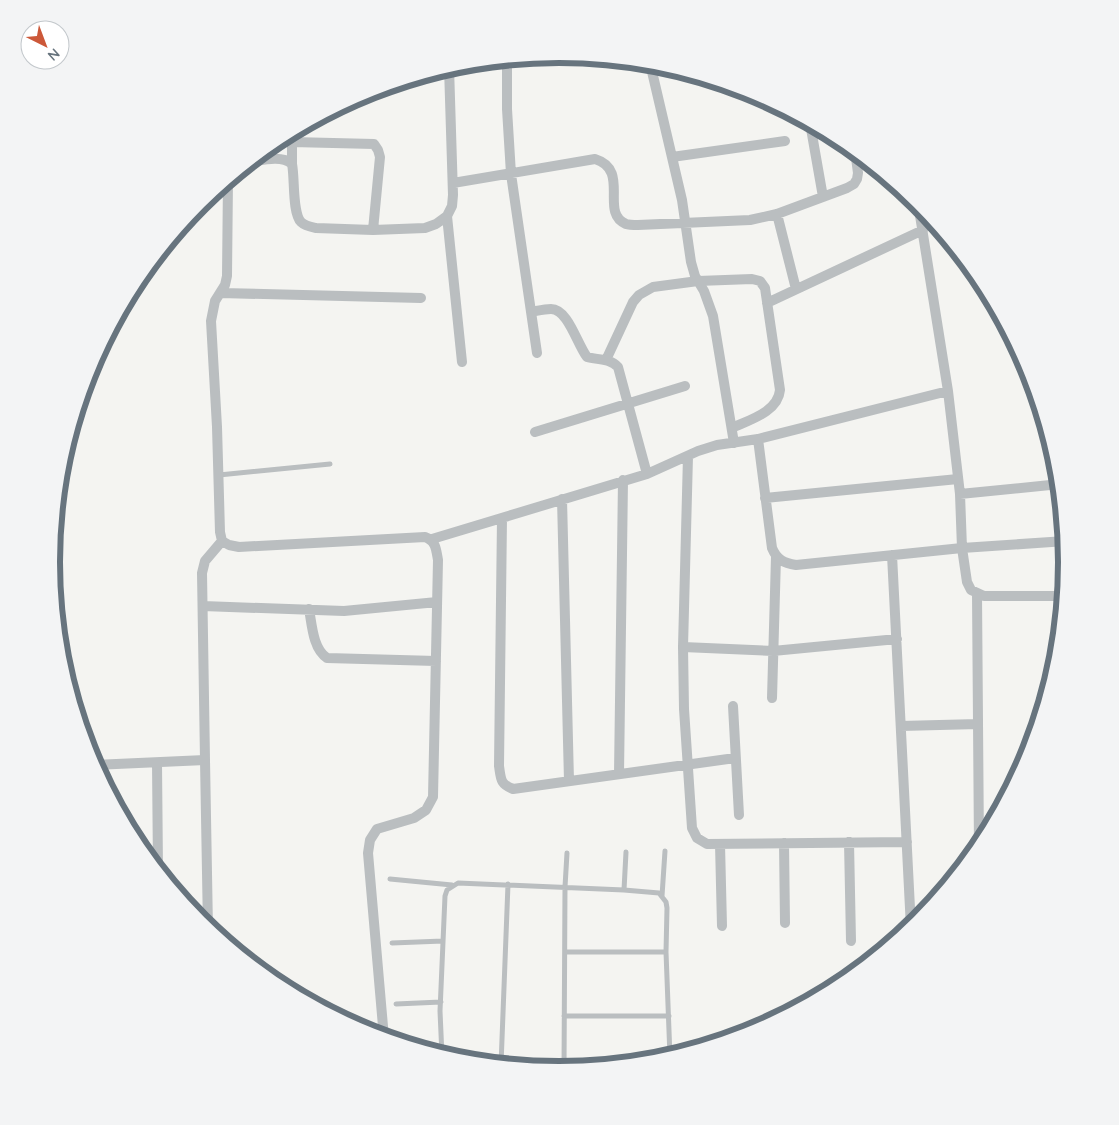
<svg xmlns="http://www.w3.org/2000/svg" width="1119" height="1125" font-family="Quicksand,sans-serif">
	<style>
		.lines { fill: none; stroke-linecap: round; stroke-linejoin: round }
		.lane { stroke: #babec0; stroke-width: 5 }
		.street { stroke: #babec0; stroke-width: 10 }
		.rim { fill: none; stroke: #67747e; stroke-width: 6 }
	</style>
	<rect width="100%" height="100%" fill="#f4f4f1"/>
	<g class="lines">
		<path class="lane" d="M219,475L330,464
			M390,879L452,885
			M624,890L626,852
			M662,896L665,851
			M392,943L443,941
			M565,952H666
			M396,1004L441,1002
			M564,1016H669
			M442,1056L440,1011L445,896L447,890L458,883L624,890L659,893L666,902L667,908L666,952L670,1057
			M501,1065L508,884
			M564,1070L565,887L567,853"/>
		<path class="street" d="M507,59V109L511,174L537,353
			M491,61L573,56
			M650,63L682,200L691,262L695,276L704,291L713,316L734,443
			M810,123L823,197
			M292,142L374,144L378,150L380,157L373,230
			M672,157L785,141
			M251,162C263,160 282,155 292,164C295,178 292,213 301,222C305,226 311,227 316,228L373,230L425,228L436,224L447,216L452,206L453,195L449,67
			M292,164V132
			M228,180L227,276L225,285L215,301L211,321L217,427L220,532L222,541L229,545L239,547L425,537C436,541 436,549 438,560L433,797L426,810L414,818L377,829L370,840L368,853L384,1038
			M453,183L595,159C631,170 599,213 626,224C629,225 634,225 638,225L750,220L777,214L847,188L854,184L857,179L858,173L855,150
			M918,203L948,391L960,494L962,548L967,582L971,590L984,596H1064
			M777,214L796,289
			M447,216L462,362
			M221,293L421,298
			M767,303L923,230
			M531,312C537,311 544,309 551,309C568,309 577,344 587,357C597,360 610,358 618,367L647,474
			M606,360L633,302L639,295L653,287L698,281L752,279L760,281L765,288L780,390C778,412 749,420 732,428
			M535,432L685,386
			M758,439L772,548C777,560 784,563 796,565L962,548L1066,541
			M688,456L683,647L684,709L692,828L697,838L707,844L907,842
			M960,494L1060,484
			M765,498L958,479
			M562,499L569,781
			M502,518L499,766C501,779 500,784 513,789L735,758
			M432,539L647,474L698,451L717,445L758,439L948,391
			M892,555L911,928
			M977,594L979,849
			M203,606L344,611L437,602
			M309,609C312,625 313,649 327,658L436,661
			M683,647L773,651L897,639
			M1049,692V679
			M772,698L776,557
			M733,706L739,815
			M901,726L978,724
			M205,760L208,929
			M157,763L158,870
			M94,765L205,760L202,573L205,561L222,541
			M619,774L623,480
			M849,842L851,941
			M784,843L785,923
			M720,844L722,926"/>
	</g>
	<path d="M0 0H1119V1125H0ZM60 562a499 499 0 1 1 998 0a499 499 0 1 1-998 0Z" fill="#f3f4f5" fill-rule="evenodd"/>
	<path class="rim" d="M60 562a499 499 0 1 1 998 0a499 499 0 1 1-998 0Z"/>
	<g transform="translate(45 45) rotate(138)"><circle r="24" fill="#ffffff" stroke="#c2c7cb"/>
	<path d="M0-4L9 19L0 12L-9 19Z" fill="#cc5839"/>
	<text y="-8" font-size="14" font-weight="bold" text-anchor="middle" fill="#67747e">N</text>
	</g>
</svg>
